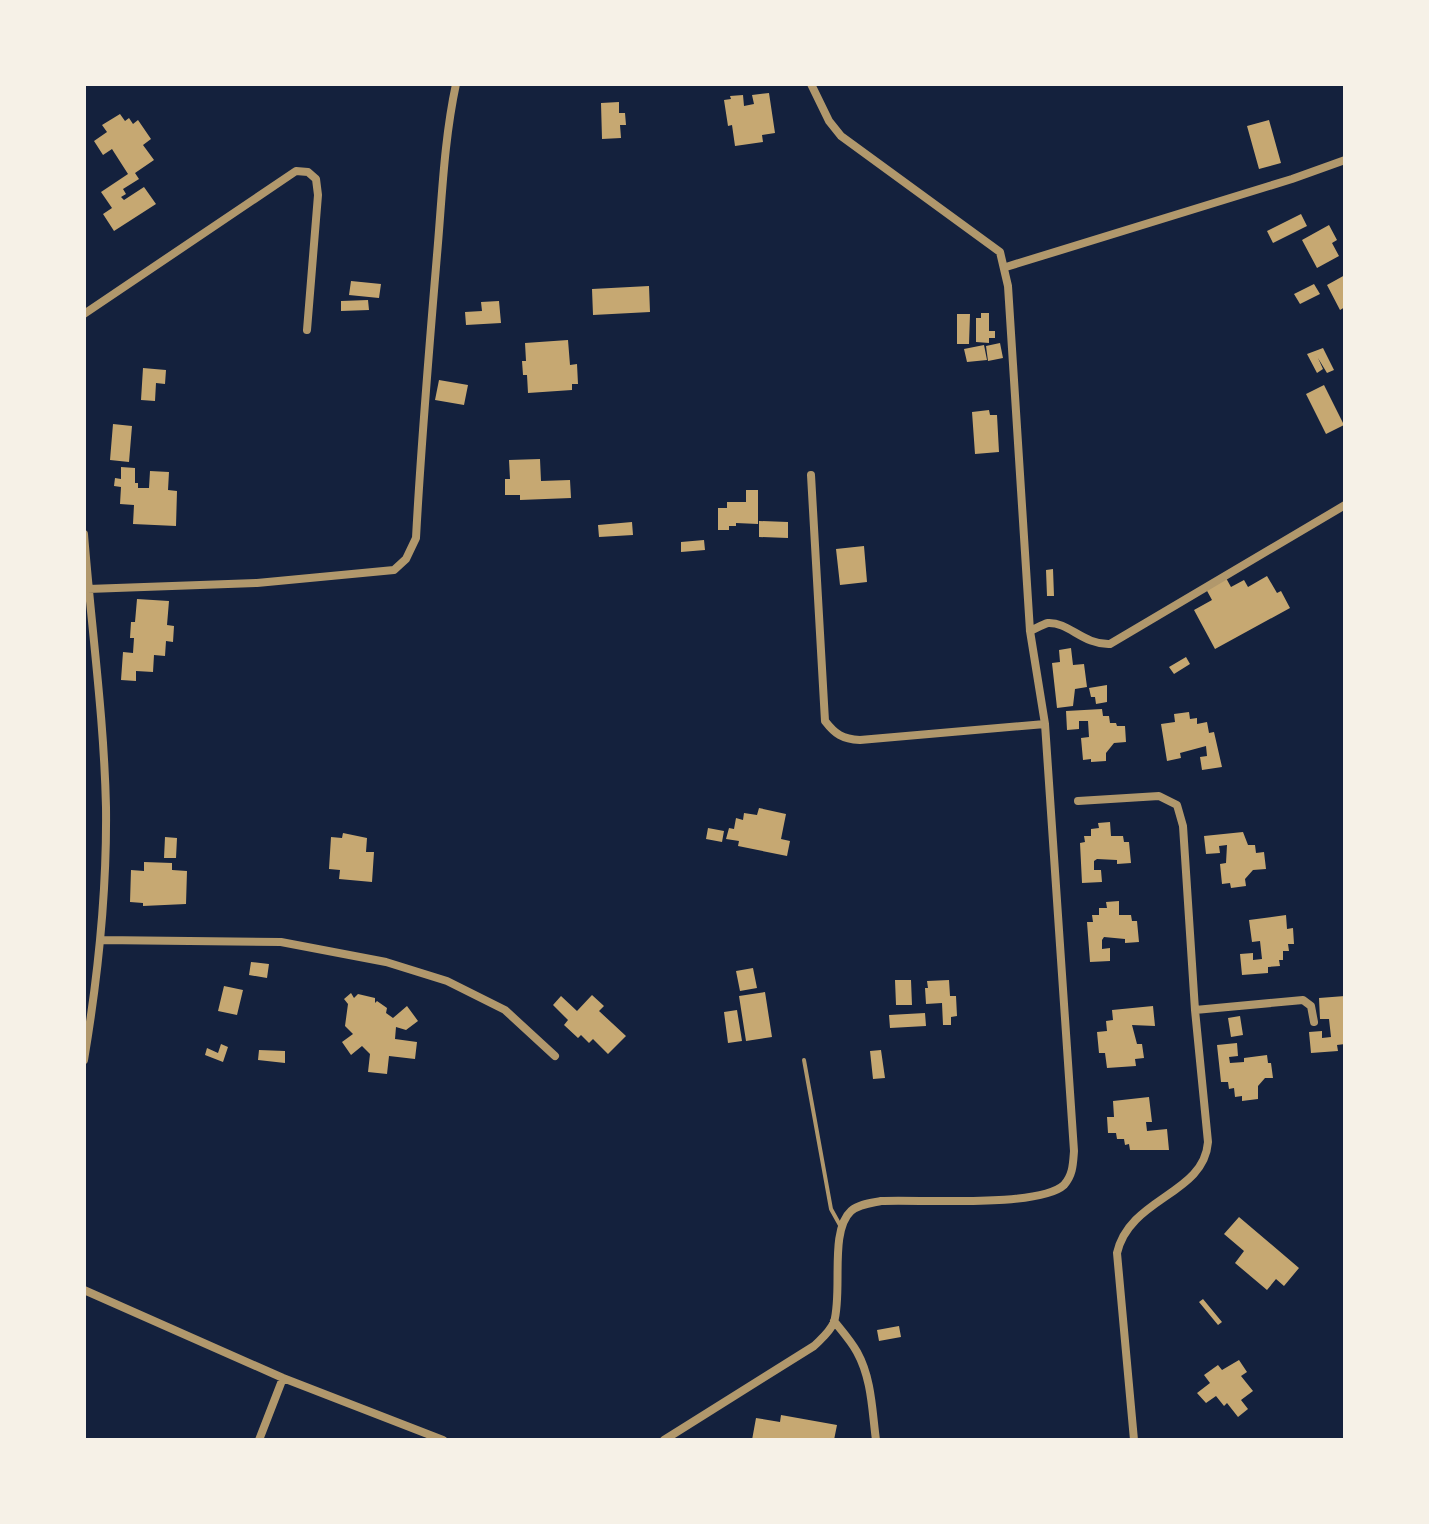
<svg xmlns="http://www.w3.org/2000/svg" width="1429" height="1524" font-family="'Times New Roman',serif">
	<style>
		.building { fill: #c6a872 }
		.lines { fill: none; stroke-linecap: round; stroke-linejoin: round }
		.service { stroke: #b1986c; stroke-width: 4 }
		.minor { stroke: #b1986c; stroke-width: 8 }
	</style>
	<rect width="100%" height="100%" fill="#14213d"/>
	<path class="building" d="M769,93L775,133L762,135L763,142L735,146L732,125L728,126L724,100L731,99L730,96L743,95L744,106L754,104L752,95Z
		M619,102V113H625L626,125H620L621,138L602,139L601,103Z
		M120,114L125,121L129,118L133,124L138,120L151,139L143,145L154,160L135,173L139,179L123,189L126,194L121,197L124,200L144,187L156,204L114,231L103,214L112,208L101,192L128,174L112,149L103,155L94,141L107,132L102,125Z
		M1269,120L1281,163L1259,169L1247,126Z
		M1301,214L1307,226L1273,243L1267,231Z
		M1329,225L1337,240L1332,243L1339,256L1317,268L1302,240Z
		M1345,275V307L1340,310L1327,285Z
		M351,281L381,284L379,298L349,295Z
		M1314,284L1320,294L1300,304L1294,294Z
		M649,286L650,312L593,315L592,289Z
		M368,300L369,310L341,311V301Z
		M499,301L501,323L466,325L465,312L482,311L481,302Z
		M981,313H989V331H995V338H989V343L976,342V318H981Z
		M957,314H970L969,344H957Z
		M568,340L570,365L577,364L578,384H572V390L528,393L527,375H523L522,361H526L525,343Z
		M1000,343L1003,358L988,361L986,346Z
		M984,345L987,360L967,362L964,349Z
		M1323,348L1334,370L1327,373L1318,358L1323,369L1317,373L1307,354Z
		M143,368L166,370L165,384L156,383L155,401L141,400Z
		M439,380L468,385L464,405L435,400Z
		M1324,385L1344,425L1326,434L1306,394Z
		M989,410L990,415H997L999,452L975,454L972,412Z
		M113,424L132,426L129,462L110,460Z
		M540,459L541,481L570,480L571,498L520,500V495H505V479H510L509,460Z
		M121,467L135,468V483H138V488H149L150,471L169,472L168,490L177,491L176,526L133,524L134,505L120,504L121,487L114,486L115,478L121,479Z
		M746,490H758V524L736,523V526H729V530H718V508H727V502H746Z
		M759,521L788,522V538L759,537Z
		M632,522L633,535L599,537L598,525Z
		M704,540L705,550L681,552V542Z
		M864,546L867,582L840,585L836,549Z
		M1053,569L1054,596H1047L1046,570Z
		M1267,576L1277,593L1281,591L1290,608L1215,649L1194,610L1212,600L1206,589L1226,578L1231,587L1244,580L1248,587Z
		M137,599L169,601L167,625L174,626L173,642L166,641L165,656L154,655L153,672L136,671V681L121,680L123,652L133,653L134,638H130L131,622H135Z
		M1071,648L1073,665L1084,664L1087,687L1075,689L1073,706L1057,708L1052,663L1060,662L1059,650Z
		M1186,657L1190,664L1174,674L1169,667Z
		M1107,685V702L1096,704L1095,697H1091L1089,688Z
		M1102,709L1103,716H1109L1110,723H1116L1117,726H1125L1126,742L1114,743L1106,753V761L1091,762V759L1083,760L1081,738L1089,737L1088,721H1079V729L1067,730L1066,711Z
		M1189,712L1190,719L1197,718V724L1207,722L1209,733L1214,732L1222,767L1202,770L1200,757L1207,756L1206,746L1180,753L1181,758L1167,761L1161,724L1175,722L1174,714Z
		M759,808L786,814L781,839L790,841L787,856L738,846L739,841L726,839L729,828L734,829L736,818L743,820L744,813L757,815Z
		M1110,822L1111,836H1123L1124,842H1129L1131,863L1117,864V860L1097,859L1094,861V870H1101L1102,882L1082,883L1080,843L1085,842L1084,836H1091V829L1099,828L1098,823Z
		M708,828L724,831L722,842L706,839Z
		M1243,832L1248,845H1255L1256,853L1264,852L1266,869L1253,870L1245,879L1246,886L1231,888L1230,883L1222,884L1220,864L1226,863L1227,845L1219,846L1220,853L1206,854L1204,836Z
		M343,833L367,838L366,852H374L372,882L339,879L340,870L329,869L331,837L342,838Z
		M165,837L177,838L176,858H164Z
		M144,862L172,863V870L187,871L186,904L143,906V903L130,902L131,870L144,871Z
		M1119,901V915H1131L1132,921H1137L1139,942L1125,943V939L1104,937L1102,940V949L1110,948V961L1090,962L1087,922H1093L1092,915H1099V908H1107L1106,902Z
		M1286,915L1287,929L1293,928L1294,944H1288L1289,951H1283V960H1279L1280,966L1268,967V973L1242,975L1240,954L1253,953V960L1262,959L1260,941L1252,942L1249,920Z
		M251,962L269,964L267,978L249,975Z
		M753,968L757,988L740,991L736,971Z
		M895,980H911L912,1005H896Z
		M949,980L950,996H956L957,1016L951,1017V1025H943L942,1003L926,1004L925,988H928L927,981Z
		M224,986L243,990L237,1015L218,1011Z
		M765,992L772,1037L746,1041L739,996Z
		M351,993L354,998L358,994L375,998V1003L377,1001L387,1008L386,1013L393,1018L407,1006L418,1021L406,1030L396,1027L395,1039L417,1042L415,1059L389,1056L387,1074L368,1072L370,1054L362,1046L351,1055L342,1042L353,1034L345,1026L348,1004L344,999Z
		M592,995L604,1006L599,1011L626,1036L608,1054L593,1039L589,1043L581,1035L578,1038L564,1025L568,1020L553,1005L561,996L577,1011Z
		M1345,996V1044L1337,1045L1338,1051L1311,1053L1309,1032L1322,1031V1038L1331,1037L1329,1019H1320L1319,998Z
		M1153,1006L1155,1026L1132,1025L1137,1044H1142L1144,1058L1135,1059L1136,1066L1107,1068L1105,1053H1099L1097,1032L1107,1031L1106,1021L1113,1020L1112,1010Z
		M737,1010L742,1041L728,1043L724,1012Z
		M925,1013L926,1026L890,1028L889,1015Z
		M1240,1016L1243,1035L1231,1037L1228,1018Z
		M1237,1043L1238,1056L1229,1057L1230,1063L1244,1062V1058L1267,1055L1268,1063H1271L1273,1078H1265L1258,1086V1099L1242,1101V1096L1235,1097L1234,1088L1229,1089L1228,1082H1221L1217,1045Z
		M221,1044L228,1047L223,1062L205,1055L207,1048L218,1053Z
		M259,1050L285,1051V1063L258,1060Z
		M881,1050L885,1078L873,1079L870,1051Z
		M1149,1097L1152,1122H1146L1147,1131L1167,1129L1169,1150H1130L1129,1144L1125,1145L1124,1139H1117L1116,1133H1108L1107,1117H1114L1113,1101Z
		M1239,1217L1299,1268L1284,1286L1276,1279L1267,1290L1235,1263L1244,1251L1224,1234Z
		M1203,1299L1222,1322L1218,1325L1199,1302Z
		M899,1326L901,1337L879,1341L877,1330Z
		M1239,1360L1247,1372L1241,1376L1253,1391L1241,1400L1248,1409L1238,1417L1227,1403L1224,1406L1216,1396L1206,1403L1197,1393L1210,1383L1204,1375L1218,1365L1222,1370Z
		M781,1415L837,1425L834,1440H752L756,1418L780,1422Z"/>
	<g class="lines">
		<path class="service" d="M804,1060L831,1209L841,1227"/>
		<path class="minor" d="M811,84L829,121L841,136L1000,252L1008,286L1030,631L1045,724
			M1006,267L1292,179L1345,160
			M84,314L296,171L308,172L316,179L318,195L307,330
			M84,534C91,625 104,716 106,807C107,892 98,977 84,1060
			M88,589L257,583L394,570L406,559L416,538C421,444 429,350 437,255C442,198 444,140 456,84
			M1030,631C1035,629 1043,624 1048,623C1069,622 1083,645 1110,644L1345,505
			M1078,801L1159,796L1177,805L1183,826L1195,1010L1208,1142C1204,1195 1130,1197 1117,1253L1134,1440
			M100,940L281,942L386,962L447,981L505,1010L555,1056
			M1195,1010L1303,1000L1311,1006L1314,1022
			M84,1290L283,1378L443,1440
			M834,1321C842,1331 851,1341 857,1352C872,1379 872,1411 876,1440
			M259,1440L283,1378
			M664,1440L814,1346C822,1338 830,1332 834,1322C843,1292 829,1231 851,1211C859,1204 871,1203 881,1201C918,1199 1039,1208 1064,1185C1073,1175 1073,1164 1074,1151L1045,724L860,740C842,739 835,734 825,721L811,475"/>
	</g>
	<rect width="1429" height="1524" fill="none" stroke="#f6f1e7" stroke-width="172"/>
</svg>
